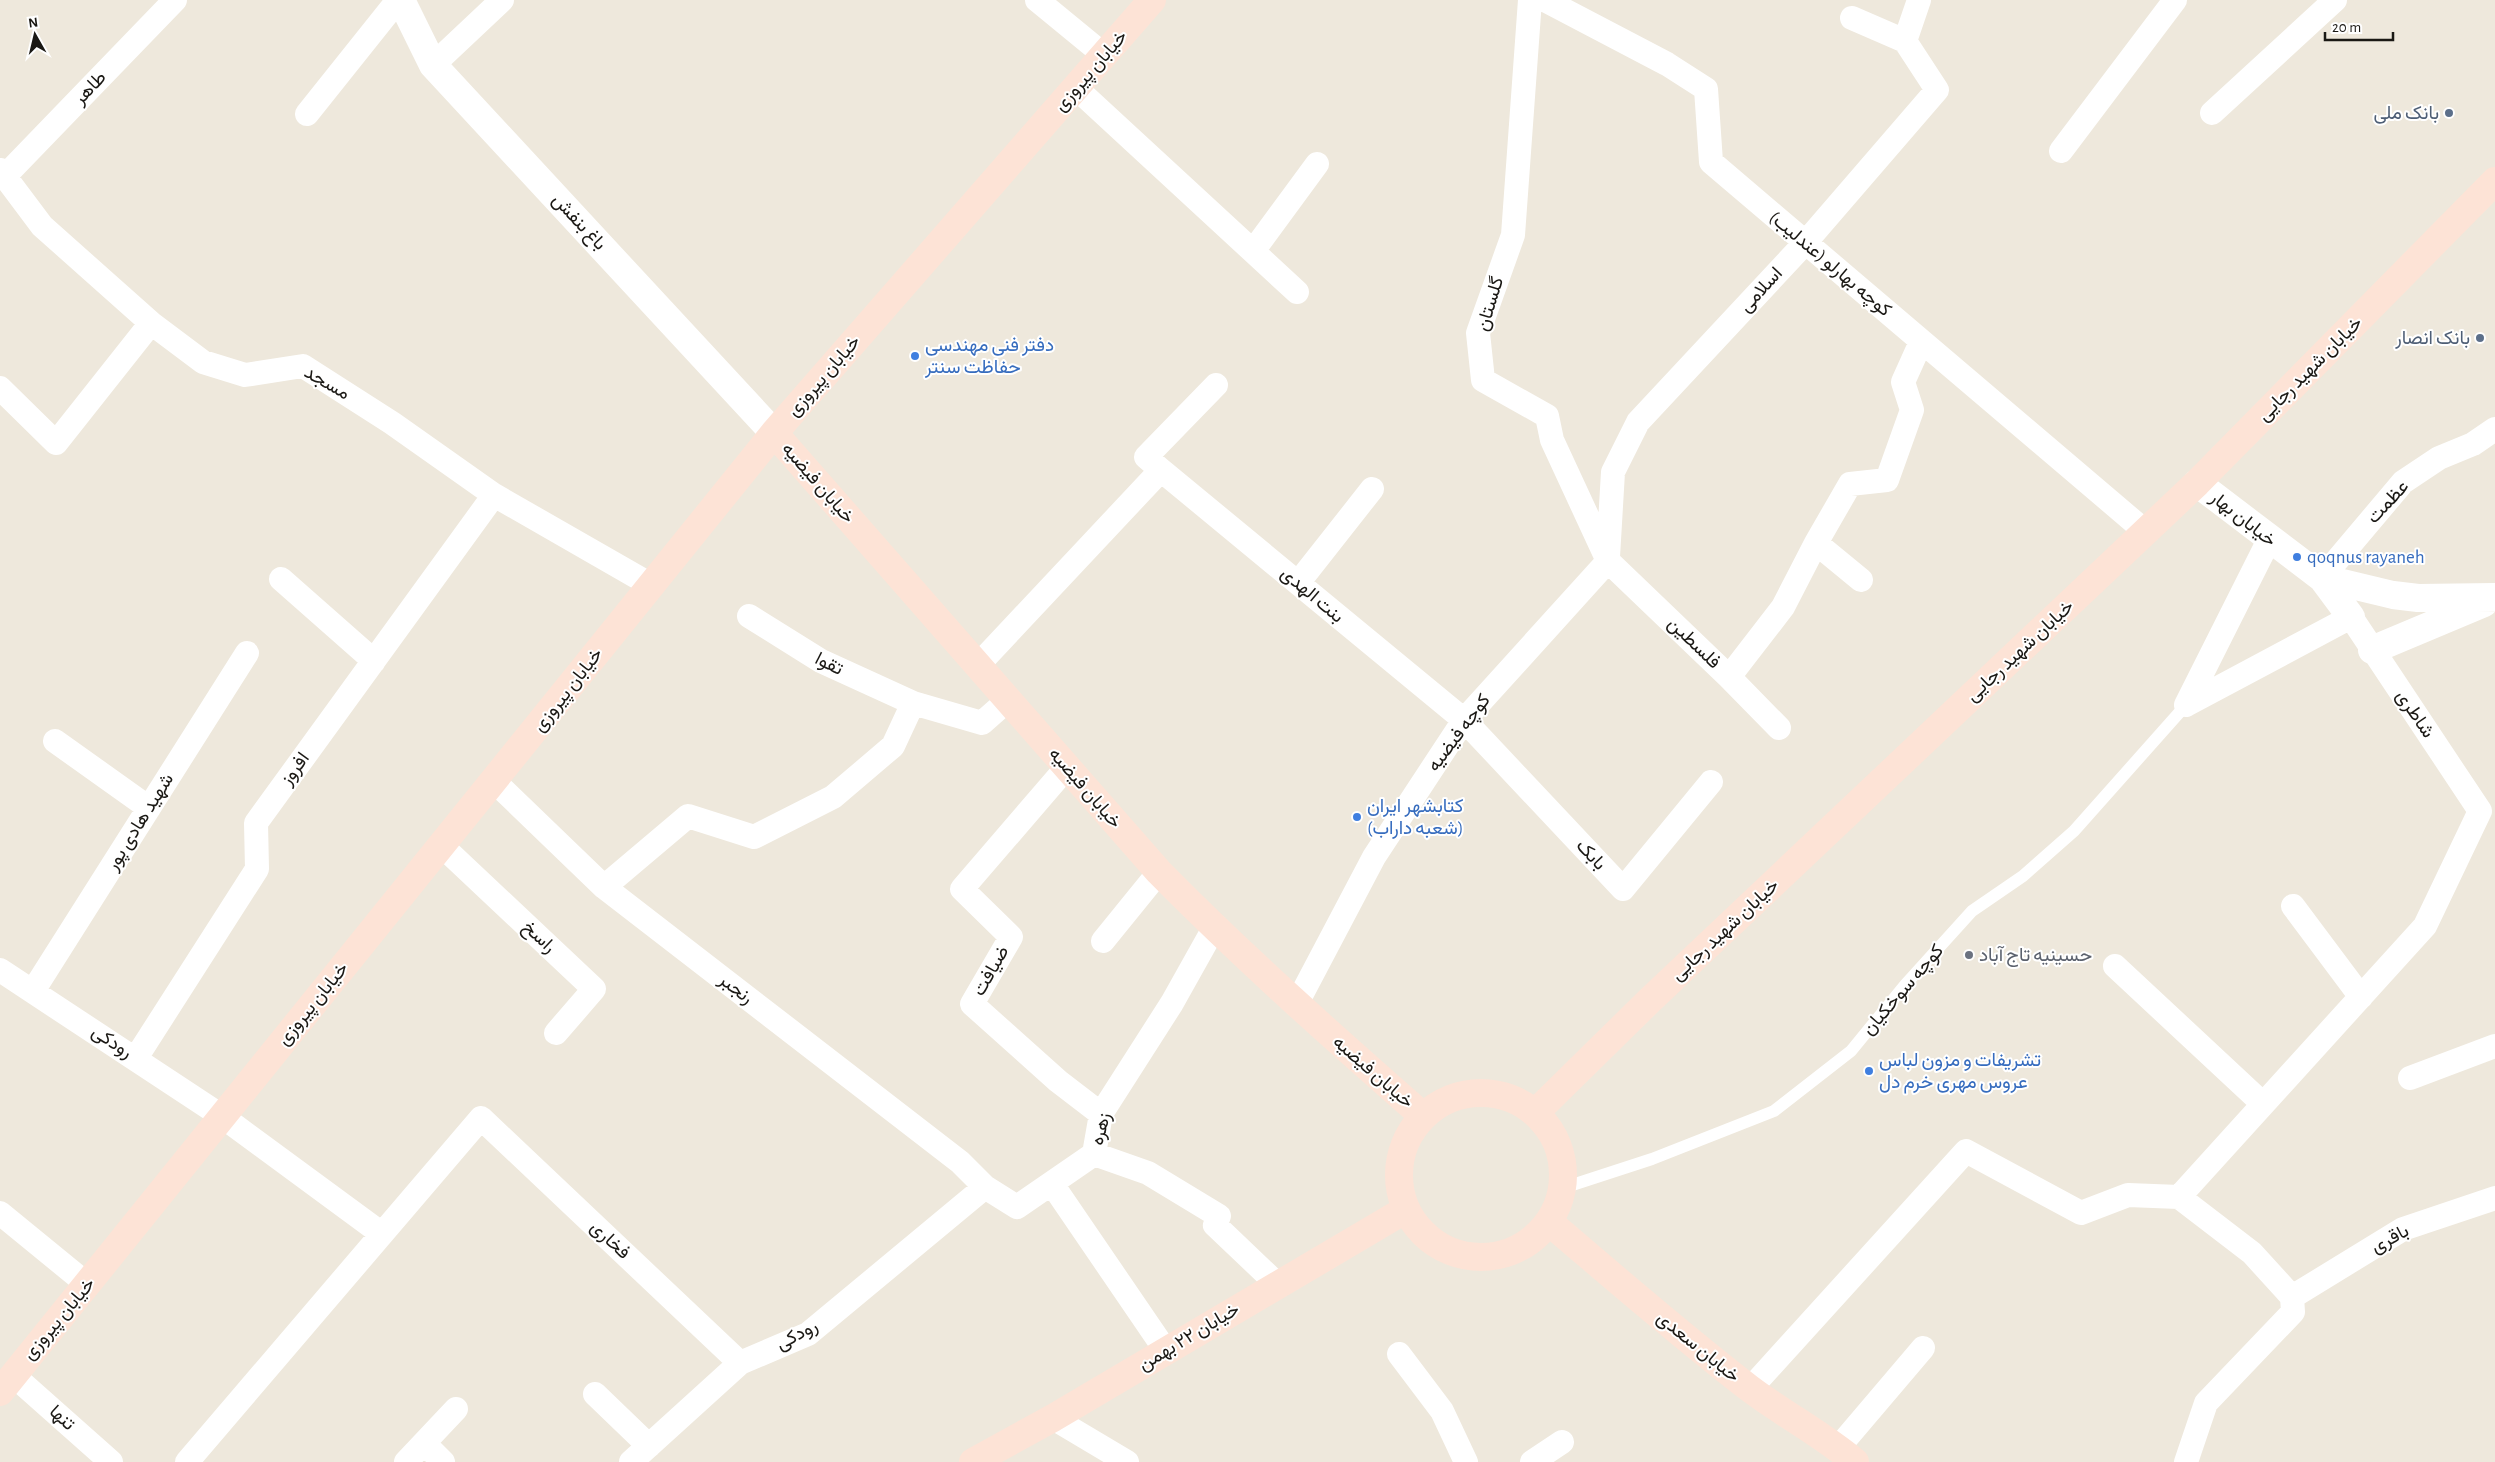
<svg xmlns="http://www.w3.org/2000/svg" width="2495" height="1462" font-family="'Alegreya Sans',Vazirmatn,sans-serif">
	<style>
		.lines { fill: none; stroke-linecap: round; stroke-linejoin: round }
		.service { stroke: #fff; stroke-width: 12 }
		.minor { stroke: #fff; stroke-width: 24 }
		.tertiary { stroke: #fff; stroke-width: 28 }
		.secondary { stroke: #fde3d6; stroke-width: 28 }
		.service-dot { fill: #5c6f8a; stroke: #fff; stroke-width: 2 }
		.shop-dot { fill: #3f7fe0; stroke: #fff; stroke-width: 2 }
		.worship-dot { fill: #6b7280; stroke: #fff; stroke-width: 2 }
		.labels { text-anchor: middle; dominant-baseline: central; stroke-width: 4; stroke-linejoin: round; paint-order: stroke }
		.street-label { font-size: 19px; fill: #1a1814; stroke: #fff }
		.service-label { font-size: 19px; fill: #4e5e75; stroke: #fff; text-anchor: end }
		.shop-label { font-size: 19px; fill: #366cbe; stroke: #fff; text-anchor: start }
		.worship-label { font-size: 19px; fill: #5b616d; stroke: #fff; text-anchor: start }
	</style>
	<rect width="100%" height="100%" fill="#eee8dc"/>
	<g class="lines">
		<path class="service" d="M1563,1188L1652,1159L1774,1111L1851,1051L1905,985L1972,911L2023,876L2074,831L2186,705"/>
		<path class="minor" d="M1037,0L1104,55
			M1530,0L1513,235L1478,333L1483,380L1547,416L1552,440L1608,561L1729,677L1779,728
			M1545,0L1667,64L1706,89L1711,162L2146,532
			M1852,18L1905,41L1919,0
			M433,65L502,0
			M1076,88L1297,292
			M2212,113L2335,0
			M307,114L398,0
			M2061,151L2175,0
			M0,170L42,226L151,323L203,362L245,375L303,366L392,423L494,495L651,585
			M5,176L175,0
			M1253,251L1317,164
			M0,388L56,443L151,323
			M1161,470L1464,720L1623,889L1711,782
			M1816,543L1850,484L1887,480L1912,410L1903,382L1921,342
			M1608,557L1613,472L1638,422L1805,243L1937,90L1905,41
			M2322,578L2403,482L2439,458L2473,444L2495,429
			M281,579L374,661
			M1298,583L1372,489
			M749,616L821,661L913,703L982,723L1008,700
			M978,665L1161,470L1146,457L1216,385
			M1729,677L1783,607L1816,543L1861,580
			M2186,705L2269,540
			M55,741L149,808
			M1067,767L962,889L1011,937L972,1004L1058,1081L1101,1114
			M495,782L604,887L960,1162L985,1187L1017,1207L1094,1154
			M441,845L594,989L556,1033
			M604,887L688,816L754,837L833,797L893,746L913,703
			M2293,906L2361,997
			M1103,941L1159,872
			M2115,966L2262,1103
			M0,970L223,1117L382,1234
			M33,991L247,653
			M1296,1005L1374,857L1464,720L1608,561
			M136,1058L257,869L256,823L494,495
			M2410,1078L2495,1046
			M1094,1154L1101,1114L1172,1003L1214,928
			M1094,1154L1148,1173L1219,1216L1215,1225L1277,1284
			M1052,1184L1166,1351
			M2179,1197L2425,926L2480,811L2351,617L2186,705
			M2179,1197L2252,1253L2292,1297L2293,1312L2206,1403L2186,1462
			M0,1213L88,1285
			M2292,1297L2403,1229L2495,1198
			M1399,1354L1442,1411L1466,1462
			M13,1375L111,1462
			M1750,1389L1966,1151L2081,1213L2128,1195L2179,1197
			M595,1394L649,1446
			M1053,1418L1127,1462
			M424,1443L443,1462
			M1838,1448L1923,1348
			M187,1462L481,1118L740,1363
			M406,1462L456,1409
			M631,1462L740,1363L808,1334L985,1187
			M1532,1462L1562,1442"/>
		<path class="tertiary" d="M401,0L433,65L774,433
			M2197,483L2322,578L2351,617
			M2322,578L2393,595L2418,598L2495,597
			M2372,650L2484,603"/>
		<path class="secondary" d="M774,433L1159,872C1244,958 1333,1037 1423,1116
			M1399 1175a82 82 0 1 1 164 0a82 82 0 1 1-164 0Z
			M1535,1113L1649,1001L2197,483L2495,181
			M1549,1222C1615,1278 1680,1335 1749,1388C1783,1414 1822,1434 1855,1462
			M0,1392L774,433L1152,0
			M973,1462L1053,1418L1405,1210"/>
	</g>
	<g class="service-dot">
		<circle cx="2449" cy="113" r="5"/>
		<circle cx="2480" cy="338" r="5"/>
	</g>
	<g class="shop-dot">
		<circle cx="915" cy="356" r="5"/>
		<circle cx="2297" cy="557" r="5"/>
		<circle cx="1357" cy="817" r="5"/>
		<circle cx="1869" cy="1071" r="5"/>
	</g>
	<circle class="worship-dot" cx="1969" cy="955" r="5"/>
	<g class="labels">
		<g class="street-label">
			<text transform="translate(1091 71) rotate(-49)">خیابان پیروزی</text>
			<text transform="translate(90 88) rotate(-46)">طاهر</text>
			<text transform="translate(579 222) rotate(47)">باغ بنفش</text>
			<text transform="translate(1830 264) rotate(40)">کوچه بهارلو (عندلیب)</text>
			<text transform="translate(1761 290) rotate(-47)">اسلامی</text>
			<text transform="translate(1490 304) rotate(-73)">گلستان</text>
			<text transform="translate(2310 369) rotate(-45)">خیابان شهید رجایی</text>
			<text transform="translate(824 376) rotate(-49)">خیابان پیروزی</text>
			<text transform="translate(327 383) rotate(30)">مسجد</text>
			<text transform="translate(818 483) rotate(49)">خیابان فیضیه</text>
			<text transform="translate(2388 502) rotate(-47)">عظمت</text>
			<text transform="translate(2243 519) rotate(38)">خیابان بهار</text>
			<text transform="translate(1312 595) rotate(40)">بنت الهدی</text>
			<text transform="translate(1694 643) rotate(44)">فلسطین</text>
			<text transform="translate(2020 651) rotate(-43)">خیابان شهید رجایی</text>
			<text transform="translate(829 664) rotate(27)">تقوا</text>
			<text transform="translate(568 690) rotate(-52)">خیابان پیروزی</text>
			<text transform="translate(2415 714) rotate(56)">شاطری</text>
			<text transform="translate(1459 733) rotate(-53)">کوچه فیضیه</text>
			<text transform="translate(295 769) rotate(-54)">افروز</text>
			<text transform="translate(1085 788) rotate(49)">خیابان فیضیه</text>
			<text transform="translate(140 822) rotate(-58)">شهید هادی پور</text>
			<text transform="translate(1591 855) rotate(47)">بابک</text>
			<text transform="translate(1725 930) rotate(-43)">خیابان شهید رجایی</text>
			<text transform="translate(539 937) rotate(43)">راسخ</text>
			<text transform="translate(991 971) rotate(-60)">ضیافت</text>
			<text transform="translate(736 989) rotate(38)">رنجبر</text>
			<text transform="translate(1903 990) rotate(-49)">کوچه سوخکیان</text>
			<text transform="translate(313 1004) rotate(-51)">خیابان پیروزی</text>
			<text transform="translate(112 1042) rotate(34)">رودکی</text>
			<text transform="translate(1373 1072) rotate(41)">خیابان فیضیه</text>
			<text transform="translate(1101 1129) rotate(-75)">زهره</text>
			<text transform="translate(2390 1239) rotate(-28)">باقری</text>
			<text transform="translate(610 1240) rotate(43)">فخاری</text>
			<text transform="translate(59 1319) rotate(-50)">خیابان پیروزی</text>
			<text transform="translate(797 1335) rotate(-28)">رودکی</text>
			<text transform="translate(1189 1337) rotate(-31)">خیابان ۲۲ بهمن</text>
			<text transform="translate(1698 1347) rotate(39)">خیابان سعدی</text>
			<text transform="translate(62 1418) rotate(42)">تنها</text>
		</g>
		<g class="service-label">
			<text x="2439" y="113">بانک ملی</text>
			<text x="2470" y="338">بانک انصار</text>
		</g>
		<g class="shop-label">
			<text x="925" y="345">دفتر فنی مهندسی<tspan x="925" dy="22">حفاظت سنتر</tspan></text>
			<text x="2307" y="557">qoqnus rayaneh</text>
			<text x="1367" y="806">کتابشهر ایران<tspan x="1367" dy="22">(شعبه داراب)</tspan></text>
			<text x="1879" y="1060">تشریفات و مزون لباس<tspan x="1879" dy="22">عروس مهری خرم دل</tspan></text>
		</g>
		<g class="worship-label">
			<text x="1979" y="955">حسینیه تاج آباد</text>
		</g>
	</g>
	<g transform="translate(35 35) rotate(352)" stroke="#ffffff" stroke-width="4" paint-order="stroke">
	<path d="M0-4L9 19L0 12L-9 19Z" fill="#1a1814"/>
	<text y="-8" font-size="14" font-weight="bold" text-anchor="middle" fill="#1a1814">N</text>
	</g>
	<path d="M2325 32v8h68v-8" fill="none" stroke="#1a1814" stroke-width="2.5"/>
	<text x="2332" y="32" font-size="15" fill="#1a1814" stroke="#ffffff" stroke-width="4" paint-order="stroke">20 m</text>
</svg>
